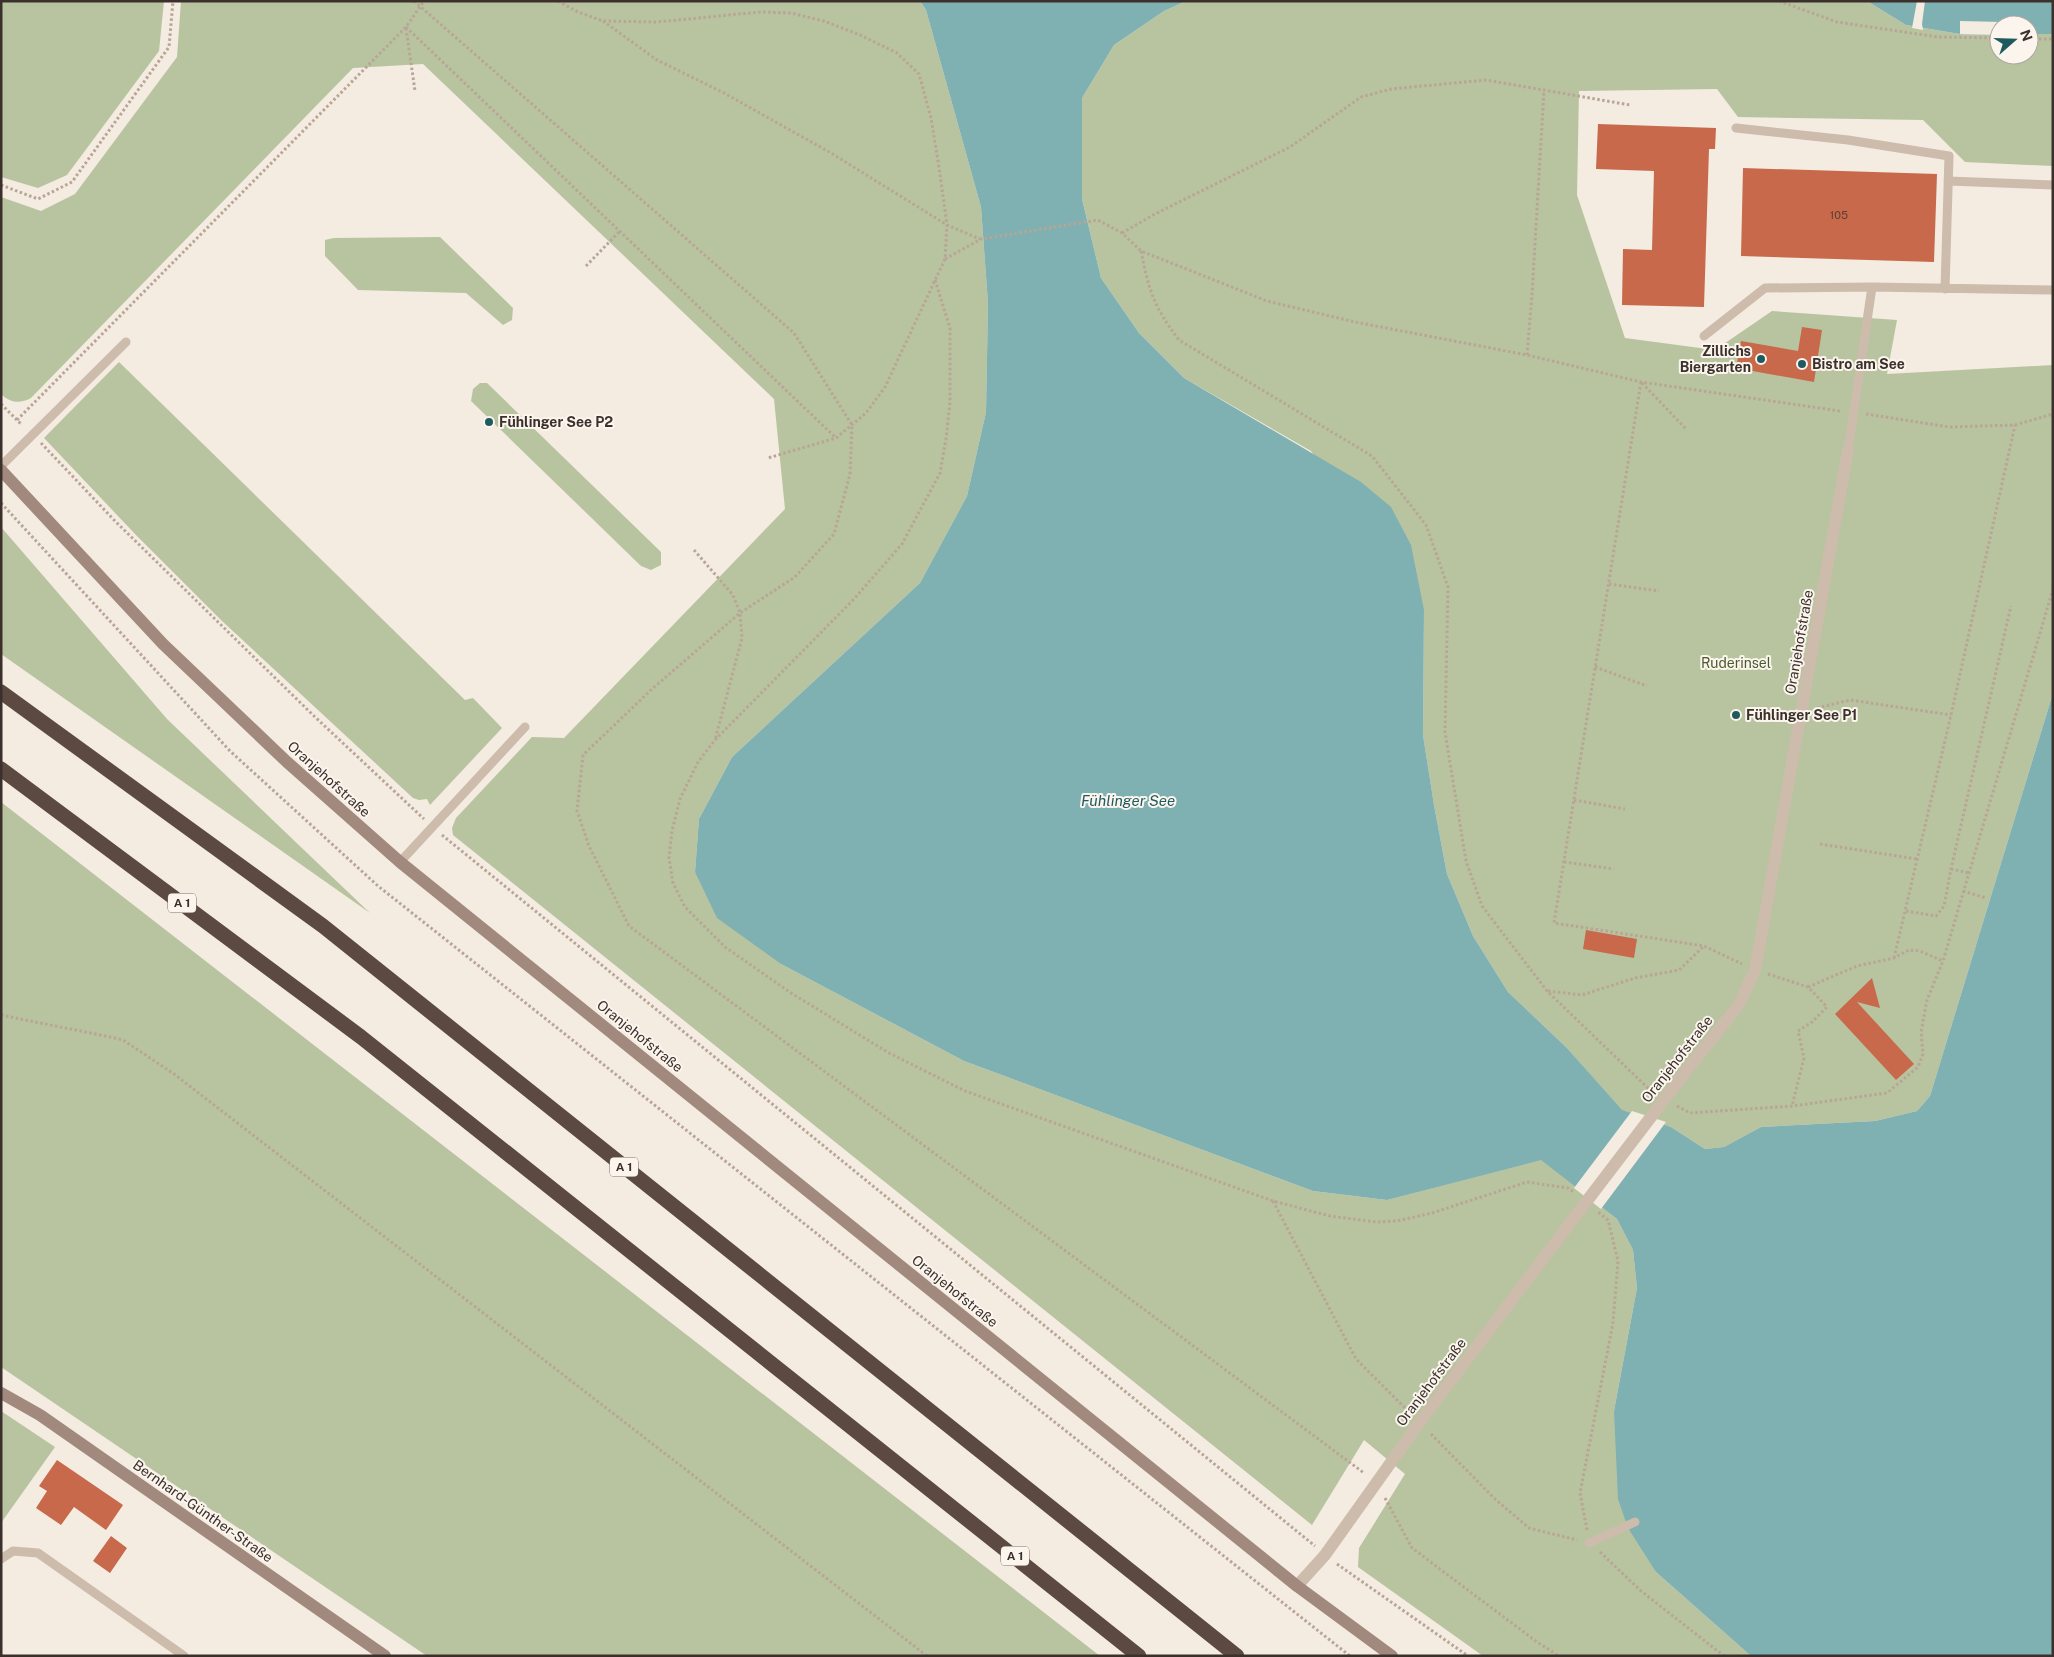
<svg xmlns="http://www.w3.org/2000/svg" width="2054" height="1657" font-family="'Public Sans',sans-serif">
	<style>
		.green { fill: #b8c4a0 }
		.water { fill: #7fb0b2 }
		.pier { fill: #f4ebe1 }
		.building { fill: #c8694b }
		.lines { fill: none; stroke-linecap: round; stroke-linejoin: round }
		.path { stroke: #b9a596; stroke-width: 3; stroke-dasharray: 2.5 2.5; stroke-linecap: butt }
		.lane { stroke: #cdbbac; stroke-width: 9 }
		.street { stroke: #cdbbac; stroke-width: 12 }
		.secondary { stroke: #a18a7d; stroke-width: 12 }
		.highway { stroke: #5c4a42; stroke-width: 15 }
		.street-bridge { stroke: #cdbbac; stroke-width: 12 }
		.poi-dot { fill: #1f5a5e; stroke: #fbf5ee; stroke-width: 2 }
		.labels { text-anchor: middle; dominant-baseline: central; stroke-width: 4; stroke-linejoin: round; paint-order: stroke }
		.number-label { font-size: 11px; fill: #5e3e33 }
		.shield { fill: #fbf5ee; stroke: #756b66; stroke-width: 1 }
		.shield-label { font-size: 12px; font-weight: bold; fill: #3b302b }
		.poi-label { font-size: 14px; font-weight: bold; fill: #3b302b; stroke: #fbf5ee; text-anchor: start }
		.street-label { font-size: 14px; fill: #3b302b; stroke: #fbf5ee }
		.park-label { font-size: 14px; fill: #4a5a2e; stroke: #fbf5ee }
		.water-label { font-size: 15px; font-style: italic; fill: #1f5a5e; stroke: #fbf5ee }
	</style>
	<rect width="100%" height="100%" fill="#f4ebe1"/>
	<path class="green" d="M1,1H164L159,51L67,175L38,188L1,177Z
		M181,1H920L926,10L981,207L988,303L986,412L967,496L920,583L732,757L699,819L695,872L781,964L964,1061L1313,1191L1387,1200L1541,1159L1617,1219L1633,1250L1637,1288L1614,1411L1656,1572L1751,1656H1483L1358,1567L1359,1548L1405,1474L1364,1440L1312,1525L453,835L452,828L456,818L532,737L564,738L785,509L774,399L423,64L353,68L31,398C20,404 10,403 1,394V197L41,211L75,194L177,57Z
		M1186,1H1867L1906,25L1960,34L1999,35V55H2029V34H2053V166L1965,162L1923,120L1738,117L1717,89L1579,91L1577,195L1625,338L1715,350L1772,311L1897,320L1887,374L2053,365V693L1930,1096L1917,1111L1875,1121L1761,1127L1724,1147L1705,1149L1671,1127L1622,1111L1567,1048L1508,992L1473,936L1447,874L1434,805L1423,735L1424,610L1311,451L1184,378L1139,333L1101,278L1082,199V98L1114,45L1164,11Z
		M440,237L513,308L512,320L503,325L466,293L358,290L325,256V240L334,238Z
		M119,362L465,700L473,698L502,728L430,805L427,799L419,800L413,798L222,621L136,535L44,438Z
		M480,383H487L661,552V565L651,570L641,566L471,401L473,389Z
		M1,527L167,719L370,913L1,654Z
		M1,802L1100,1656H427L1,1367Z
		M1,1411L55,1447L1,1523Z"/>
	<path class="water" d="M920,1H1186L1164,11L1114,45L1082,98V199L1101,278L1139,333L1184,378L1361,482L1391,507L1411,545L1424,610L1423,735L1434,805L1447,874L1473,936L1508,992L1567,1048L1622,1110L1671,1127L1705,1149L1724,1147L1761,1127L1875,1121L1917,1111L1930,1096L2053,693V1656H1751L1656,1572L1628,1528L1618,1499L1614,1411L1637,1288L1633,1250L1617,1219L1541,1160L1387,1200L1313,1191L964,1061L781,964L717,918L695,872L699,819L732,757L920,583L967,496L986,412L988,303L981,207L926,10Z
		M1867,1H2053V34H2029V25H1999V35L1960,34L1906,25Z"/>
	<path class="pier" d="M1917,1H1925L1922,24L1923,30L1912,28Z
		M1960,21L2004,22V25H1999V35L1960,34Z
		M1632,1111L1666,1122L1601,1209L1574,1188Z"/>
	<path class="building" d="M1598,124L1716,128L1715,149H1709L1704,307L1622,305L1623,249L1652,250L1654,171L1596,169Z
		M1743,168L1937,174L1934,262L1741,256Z
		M1802,327L1822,330L1814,382L1736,368L1741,341L1798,351Z
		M1586,930L1637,939L1634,958L1583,949Z
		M1872,978L1880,1008L1857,1002L1914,1064L1896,1080L1835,1014Z
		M57,1460L123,1505L106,1530L74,1507L61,1525L36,1508L47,1491L39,1486Z
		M111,1536L127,1548L110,1573L93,1561Z"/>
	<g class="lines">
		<path class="path" d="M414,1L794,333L852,425L850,474L834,534L795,577L740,613L652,689L583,755L577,811L589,846L629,926L1364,1473
			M558,1L578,12L603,21L657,22L760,12L791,13L824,21L860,35L897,53L919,74L931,118L939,167L947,225L945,259L885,387L866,413L836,438L768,458
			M1779,1L1837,22L1938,37L1999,38
			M603,21L657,60L724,93L831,153L947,225L980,239
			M406,27L836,438
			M406,28L415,91
			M2029,39H2053
			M1,185L38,199L72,182L169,47L173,1
			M1122,233L1155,214L1290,147L1361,97L1391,89L1486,80L1630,105
			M1141,251C1149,291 1154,307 1179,340L1372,456L1426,525L1448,587L1445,732L1466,861L1482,906L1547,991L1652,1092
			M945,259L981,239L1098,220L1122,233L1141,251L1267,301L1355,322L1527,355L1641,382L1840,411
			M586,266L620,231
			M935,280L950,328V402L946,439L940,473L902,544L854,599L715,740L698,762L680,799L672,831L669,858L673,883L685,907L725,947L791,993L889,1053L965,1091L1273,1201L1330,1216L1376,1222L1397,1221L1432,1213L1527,1182L1568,1188L1575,1193
			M1527,355L1532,295L1544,90
			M1641,382L1554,923L1704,946L1742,964
			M1642,383L1687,430
			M1,404L22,425
			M1866,414L1949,427L2015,425L2053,414
			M17,420L406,27L424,1
			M41,443L115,521L314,716L424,819
			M1,503L230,751L378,886L1350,1656
			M694,550L733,595L740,613L742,638L715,740
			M1609,584L1659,591
			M1595,667L1647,686
			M1817,708L1850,700L1951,715
			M1574,800L1625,809
			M442,835L1315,1546
			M1820,844L1917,859
			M1564,862L1614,869
			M1951,869L1969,873
			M1963,891L1986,898
			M1906,911L1936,916L1944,906L1951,869L2011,606
			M1894,958L1951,715L2015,425
			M1768,974L1808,987L1827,1007L1812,1022L1798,1031L1804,1058L1792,1106
			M1808,987L1857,966L1894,958L1909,950L1920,951L1943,961
			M1548,991L1582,995L1635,978L1679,970L1703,947
			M1,1015L115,1038L123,1040L174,1074L927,1656
			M1677,1106L1690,1113L1792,1106L1887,1093L1918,1067L1923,1054L1921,1032L1927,1000L1943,961L2053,589
			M1273,1201L1356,1359L1409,1412
			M1431,1434L1495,1499L1529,1528L1577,1540
			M1385,1498L1412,1548L1537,1642L1559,1656
			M1587,1530L1580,1493L1613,1323L1618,1261L1608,1220L1597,1211
			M1600,1552L1641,1591L1724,1656
			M1337,1564L1468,1656"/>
		<path class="lane" d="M1736,128L1848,140L1949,156L1945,289
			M1948,181L2053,185
			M1872,287L2053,290
			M1704,336L1765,288L1872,287L1848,450
			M1,466L126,342
			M400,862L525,727
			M1589,1543L1635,1522
			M1,1559L13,1551L38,1553L184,1656"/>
		<path class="street" d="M1686,1071L1738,1006L1755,970L1848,450
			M1297,1586L1325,1555L1419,1423L1564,1231"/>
		<path class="secondary" d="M1,470L163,644L287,762L400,862L1297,1586L1392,1656
			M1,1393L40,1415L385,1656"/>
		<path class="highway" d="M1,692L323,926L1237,1656
			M1,769L361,1037L1139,1656"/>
		<path class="street-bridge" d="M1564,1231L1686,1071"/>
	</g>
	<g class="poi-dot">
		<circle cx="1761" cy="359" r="5"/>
		<circle cx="1802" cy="364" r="5"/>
		<circle cx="489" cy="422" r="5"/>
		<circle cx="1736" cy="715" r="5"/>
	</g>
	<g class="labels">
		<g class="number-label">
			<text x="1839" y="215">105</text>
		</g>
		<g class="shield">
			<rect x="168" y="893.5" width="28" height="19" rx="4"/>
			<rect x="610" y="1157.5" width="28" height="19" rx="4"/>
			<rect x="1001" y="1546.5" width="28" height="19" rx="4"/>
		</g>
		<g class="shield-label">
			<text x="182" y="903">A 1</text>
			<text x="624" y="1167">A 1</text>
			<text x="1015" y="1556">A 1</text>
		</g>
		<g class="poi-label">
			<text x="1751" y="351" text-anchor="end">Zillichs<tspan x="1751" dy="16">Biergarten</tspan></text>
			<text x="1812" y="364">Bistro am See</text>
			<text x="499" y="422">Fühlinger See P2</text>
			<text x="1746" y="715">Fühlinger See P1</text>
		</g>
		<g class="street-label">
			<text transform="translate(1799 642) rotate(-80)">Oranjehofstraße</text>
			<text transform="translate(329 779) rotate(42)">Oranjehofstraße</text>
			<text transform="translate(640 1036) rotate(39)">Oranjehofstraße</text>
			<text transform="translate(1677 1059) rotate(-52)">Oranjehofstraße</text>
			<text transform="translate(955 1291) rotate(39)">Oranjehofstraße</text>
			<text transform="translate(1431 1382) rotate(-53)">Oranjehofstraße</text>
			<text transform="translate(203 1511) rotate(35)">Bernhard-Günther-Straße</text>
		</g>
		<g class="park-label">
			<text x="1736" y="663">Ruderinsel</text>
		</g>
		<g class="water-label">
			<text x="1128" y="800">Fühlinger See</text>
		</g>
	</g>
	<rect width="2054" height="1657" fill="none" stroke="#3b302b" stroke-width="5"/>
	<g transform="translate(2014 40) rotate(70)"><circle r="24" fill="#fbf5ee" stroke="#aea6a0"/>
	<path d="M0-4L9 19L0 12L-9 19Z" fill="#1f5a5e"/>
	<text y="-8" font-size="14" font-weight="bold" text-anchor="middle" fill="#3b302b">N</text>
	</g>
</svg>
